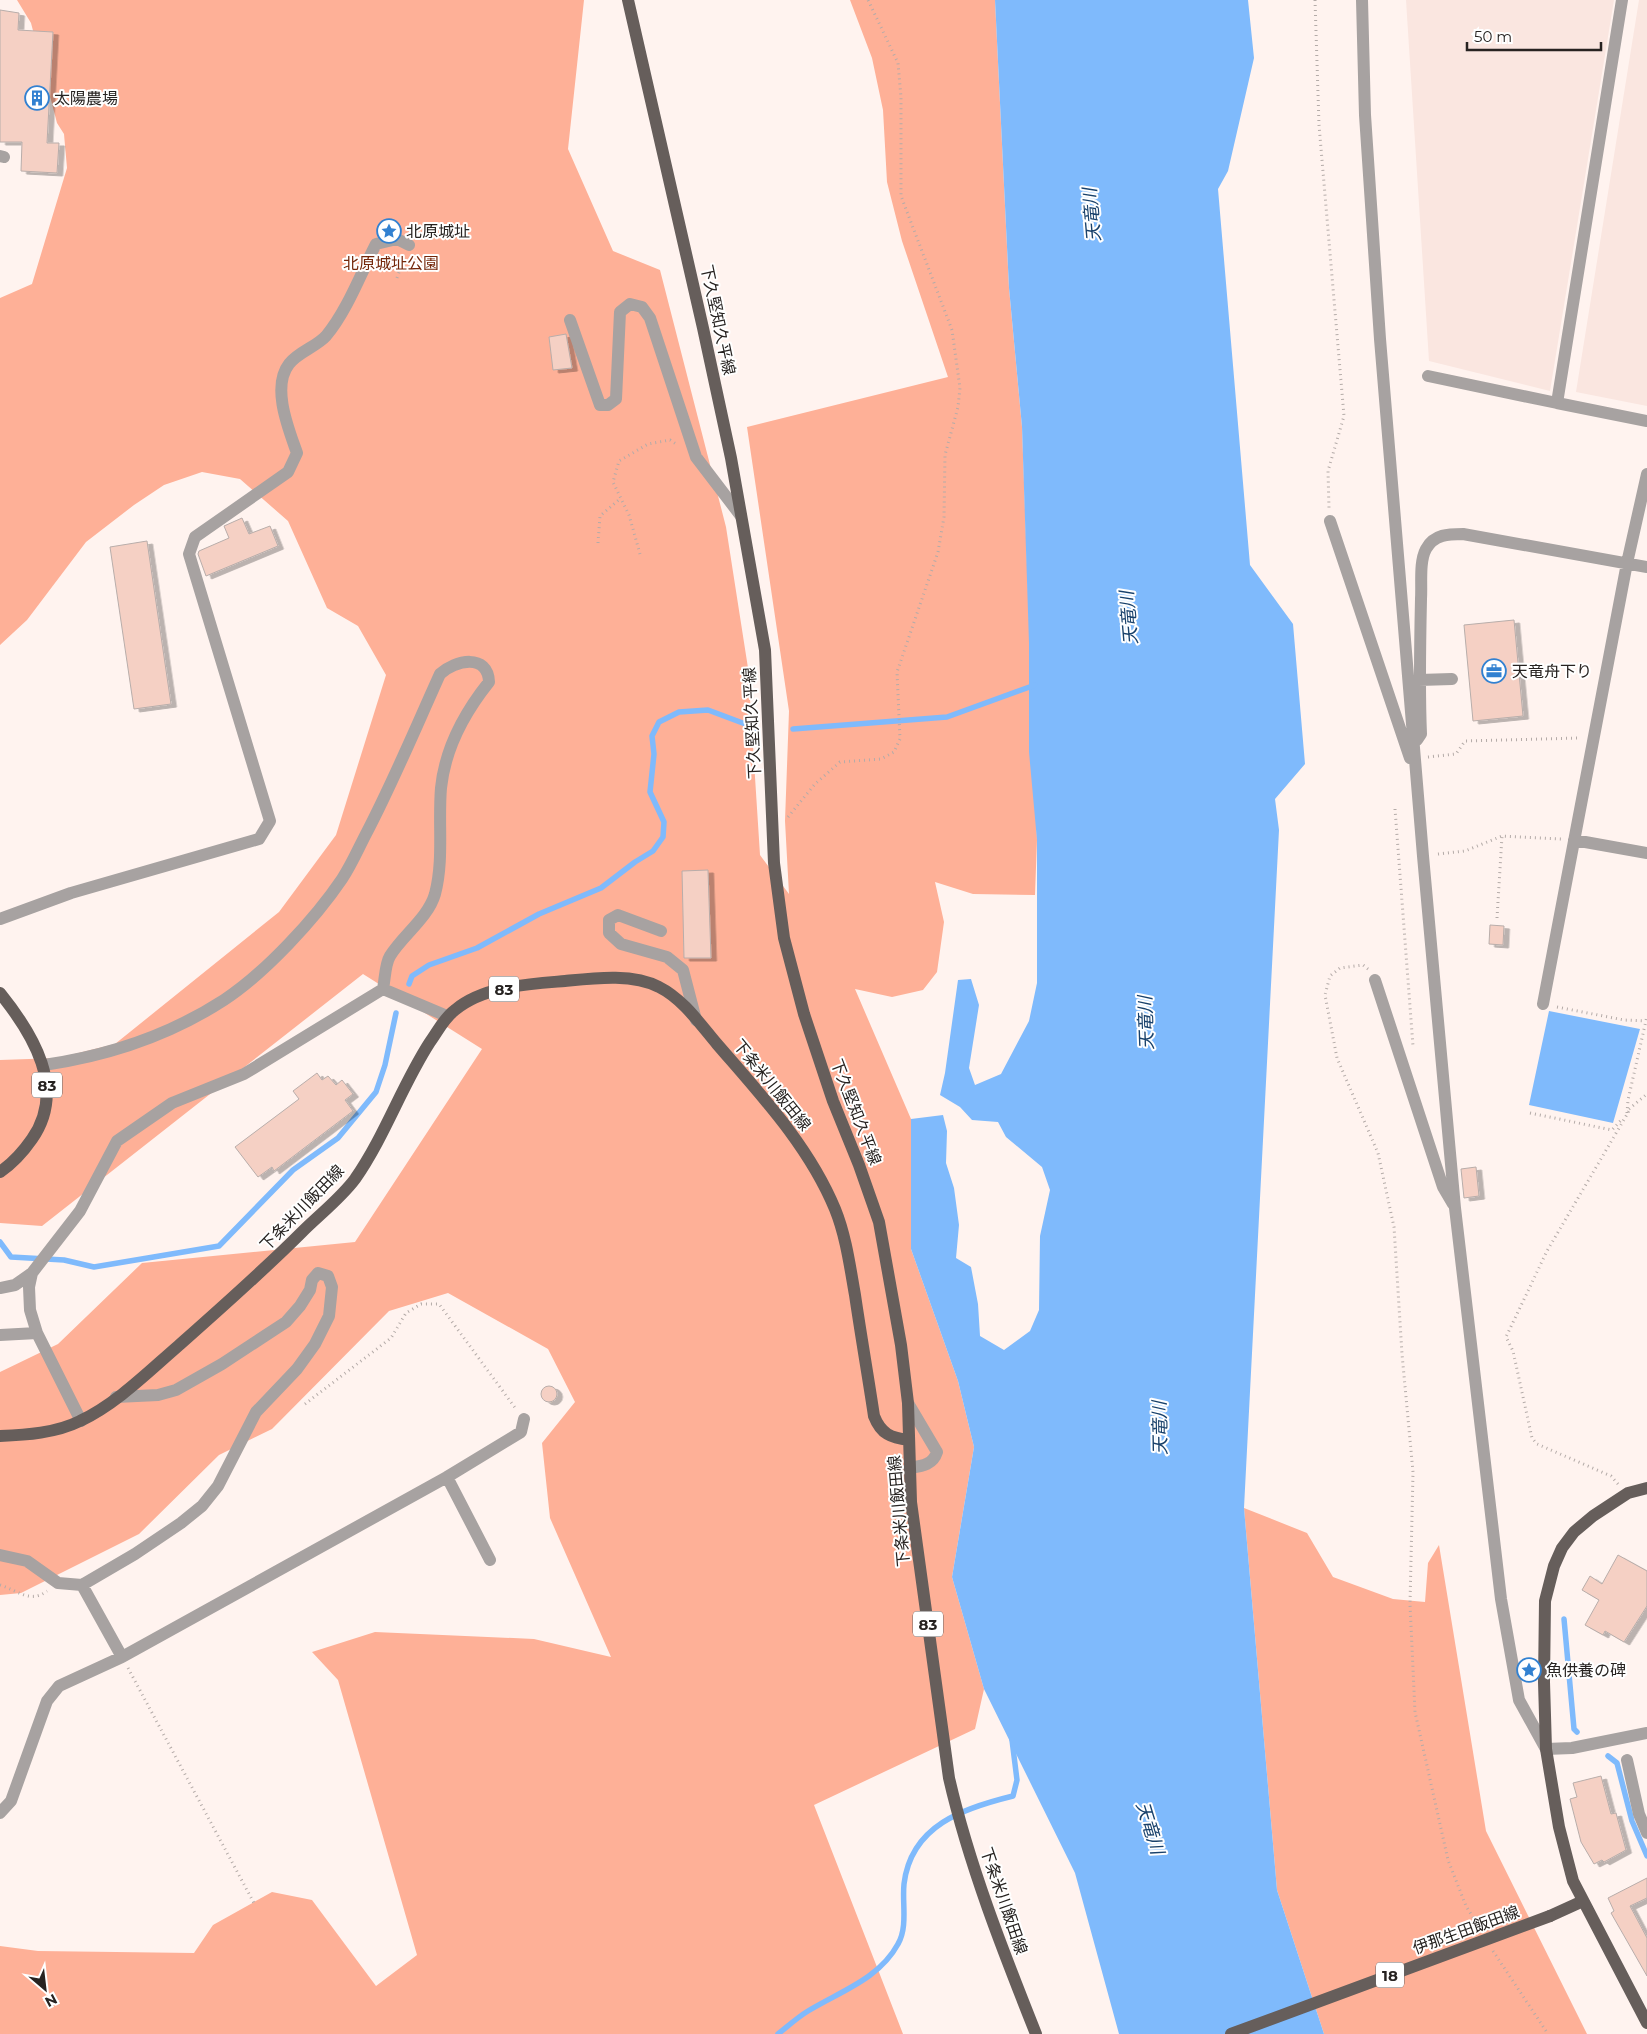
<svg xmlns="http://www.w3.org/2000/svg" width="1647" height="2034" font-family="Montserrat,'Noto Sans JP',sans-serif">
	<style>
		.built { fill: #fae6e0 }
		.green { fill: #feb097 }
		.water { fill: #7fbafc }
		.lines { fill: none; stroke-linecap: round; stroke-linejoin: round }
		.stream { stroke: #7fbafc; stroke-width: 5.5 }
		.building { fill: #f5d0c4; stroke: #b8adaa; filter: url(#shadow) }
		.path { stroke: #b4aba8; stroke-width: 3; stroke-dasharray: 1 4; stroke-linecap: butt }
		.minor { stroke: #a7a2a1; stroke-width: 12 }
		.major { stroke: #665e5b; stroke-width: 12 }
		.major-bridge { stroke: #665e5b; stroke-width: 12 }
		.labels { text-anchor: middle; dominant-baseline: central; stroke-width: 4; stroke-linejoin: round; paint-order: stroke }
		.shield { fill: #fff; stroke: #686564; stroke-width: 1 }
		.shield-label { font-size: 15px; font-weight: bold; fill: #272321 }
		.poi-label { font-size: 16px; fill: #272321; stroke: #fff; text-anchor: start }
		.park-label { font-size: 16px; fill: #74270a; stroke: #fff }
		.street-label { font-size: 16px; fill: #272321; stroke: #fff }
		.water-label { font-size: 18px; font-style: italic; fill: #18416b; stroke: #fff }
	</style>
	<defs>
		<filter id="shadow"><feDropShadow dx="5.5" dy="3" stdDeviation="0" flood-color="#0004"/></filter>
	</defs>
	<rect width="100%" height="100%" fill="#fff3ef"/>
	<path class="built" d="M1406,0H1614L1550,391L1429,361Z
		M1639,0H1647V406L1576,392Z"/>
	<path class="green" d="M17,0H584L568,149L613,251L660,270L726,527L748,668L760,855L789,894L785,821L789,711L747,427L948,377L902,241L887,182L883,110L872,58L850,0H995L1009,288L1022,427L1037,840L1035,895L973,894L935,882L944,922L937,972L923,990L892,997L855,989L911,1119V1249L958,1381L974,1447L952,1577L984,1689L975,1729L814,1805L903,2034H0V1946L38,1951L194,1953L213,1925L272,1892L312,1900L376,1986L417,1955L338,1680L312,1652L375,1632L534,1639L611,1657L550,1518L542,1443L575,1402L548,1349L448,1293L389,1311L272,1429L219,1455L139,1534L21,1593L0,1595V1372L58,1344L142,1263L355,1242L482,1049L363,974L42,1226L0,1223V1060L58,1058L115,1044L279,912L336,835L386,675L358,626L327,608L288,521L240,479L202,472L164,485L134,505L86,542L27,620L0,645V298L32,284L67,168L64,134L57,123L31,23Z
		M1244,1508L1307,1533L1333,1577L1393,1599L1425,1602L1428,1563L1439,1545L1486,1831L1587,2034H1324L1277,1890Z"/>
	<path class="water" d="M995,0H1248L1254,58L1228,171L1218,189L1250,565L1293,624L1305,764L1275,799L1279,830L1244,1508L1277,1890L1324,2034H1119L1075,1873L984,1689L952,1577L974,1447L958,1381L911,1249V1119L943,1115L947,1131L946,1163L954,1188L959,1225L956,1258L971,1267L978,1304L980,1336L1004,1350L1030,1331L1039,1310L1040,1236L1050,1190L1042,1167L1006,1137L998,1122L972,1120L960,1107L940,1095L945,1073L958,980L971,979L979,1005L969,1068L975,1085L1001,1074L1029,1021L1037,983V840L1029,752V643L1022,427L1009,288Z
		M1549,1011L1640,1029L1613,1123L1529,1105Z"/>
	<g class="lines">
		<path class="stream" d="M793,729L947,717L1035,685
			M409,984L412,976L429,965L477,948L539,914L601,888L635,862L653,851L663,837L664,822L650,792L654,754L652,736L659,722L679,712L708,710L756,728
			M0,1242L11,1257L64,1260L94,1267L219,1246L293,1170L338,1138L376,1092L385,1065L396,1013
			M1564,1619L1574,1729L1577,1732
			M1608,1756L1617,1763L1632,1821L1647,1856
			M778,2034C788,2026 798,2017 808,2011C841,1991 879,1979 898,1944C908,1927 902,1903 904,1884C911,1825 964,1808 1013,1796L1017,1780L1012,1740"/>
	</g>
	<path class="building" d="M0,10L19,13L18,30L53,32L47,143H59L57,173L21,171L22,142H0Z
		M566,334L572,368L553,370L549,337Z
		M242,518L249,534L270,526L278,546L206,576L198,554L199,551L229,538L224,526Z
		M147,541L171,704L134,709L110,547Z
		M1514,620L1523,716L1473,721L1464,625Z
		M708,870L711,958H684L682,871Z
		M1490,925L1504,926L1503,945L1489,944Z
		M317,1073L322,1080L328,1076L336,1085L342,1080L353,1094L345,1100L353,1111L274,1171L272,1167L258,1177L235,1147L299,1099L293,1091Z
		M1476,1167L1479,1196L1464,1198L1461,1169Z
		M541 1394a8 8 0 1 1 16 0a8 8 0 1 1-16 0Z
		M1618,1555L1647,1571V1606L1624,1642L1605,1631L1603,1635L1585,1625L1599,1600L1582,1590L1590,1576L1602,1584Z
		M1601,1776L1611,1814L1616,1813L1626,1850L1604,1862L1602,1860L1594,1864L1581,1842L1570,1799L1577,1797L1573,1783Z
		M1647,1878V1898L1630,1906L1647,1938V1976L1611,1913L1614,1911L1608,1898Z"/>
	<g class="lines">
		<path class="path" d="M1315,0L1319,125L1344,416L1328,471L1329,508
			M415,224L418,234
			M397,278L404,258
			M598,543L600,516L621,498
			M640,554L629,515L613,482L619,461L648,444L670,440L676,444
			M1428,757L1456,754L1465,741L1580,738
			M1395,809L1413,1046
			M788,817L815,784L840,762L881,759L894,752L900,739L897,672L938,552L944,517L945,455L958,407L960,388L952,330L901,196V97L898,63L868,0
			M1438,854L1465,851L1502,836L1561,839
			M1497,918L1502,836
			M1368,969L1363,965L1340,968L1330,976L1325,995L1337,1058L1378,1153L1394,1227L1402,1354L1413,1472L1410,1604L1415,1712L1448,1860L1466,1906L1479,1927
			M1557,1007L1624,1020L1645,1021
			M1629,1109L1647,1094
			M1530,1113L1612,1130L1623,1118
			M1627,1113L1628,1100L1647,1016
			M305,1404L391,1338L406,1313L421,1304H439L516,1409
			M1618,1484L1611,1476L1537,1444L1532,1438L1513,1351L1506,1337L1547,1251L1629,1111
			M0,1585C17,1590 30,1604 47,1591
			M128,1668L255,1905
			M1493,1951L1548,2034"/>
		<path class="minor" d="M1362,0L1365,115L1380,339L1423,856L1455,1208L1501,1599L1519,1700L1546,1749L1572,1748L1647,1733
			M1622,0L1557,403L1647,421
			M0,156L4,157
			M570,320L600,405H608L616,399L620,312L630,304L642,307L650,318L696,457L741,516
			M1428,376L1557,403
			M1330,521L1410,758
			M1419,680L1452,679
			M1417,740L1421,734C1419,688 1420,644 1421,599C1422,584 1419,562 1426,549C1434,534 1449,534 1463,534L1647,567
			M1574,840L1647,853
			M0,919L71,893L259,839L270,821L189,554L195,537L288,472L297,453C289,430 271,387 289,364C298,352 316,347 326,336C347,311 361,273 376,244L397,239L409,245
			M661,931L618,915L609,920V933L621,944L667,957L683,970L696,1020
			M1375,980L1443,1187L1453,1204
			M1543,1004L1627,563L1647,474
			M44,1065C106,1056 170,1035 224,1000C265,973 315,919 342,879C352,864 359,847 367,832C394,780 416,727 440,674C455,660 488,653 489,682C465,712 445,749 441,788C438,823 444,860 435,894C428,918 403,935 390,956C385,964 385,979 383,989L447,1016
			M0,1288L15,1285L32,1273
			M0,1335L37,1333
			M908,1403L937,1452C933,1465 922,1466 909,1468
			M81,1421L37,1333L30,1310L29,1287L32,1273L80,1211L117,1141L172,1103L244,1074L383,989
			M447,1477L521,1432L524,1419
			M0,1555L27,1561L58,1583L82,1585L135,1554L181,1523L202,1506L218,1486L256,1412L297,1369L315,1344L329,1316L332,1287L328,1276L318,1273L312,1280L310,1290L300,1306L286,1322L222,1364L176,1390L158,1395L116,1397
			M82,1585L122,1657
			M1627,1760L1639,1814L1647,1833
			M0,1813L11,1801L47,1701L59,1686L122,1657L447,1477L490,1560"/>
		<path class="major" d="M628,0L703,328L731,458L765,650L774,863L784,938L804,1014L833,1101L859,1165L879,1222L901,1345L908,1403L911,1502L949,1778C969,1865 1003,1951 1036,2034
			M0,993C33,1034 67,1089 32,1139C23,1152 13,1163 0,1172
			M0,1436C26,1435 56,1433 80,1421C116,1404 147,1373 177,1347C220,1309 262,1272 302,1232C319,1215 341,1198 355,1179C385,1136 402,1085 430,1042C438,1031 444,1018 455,1010C484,986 529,984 565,981C594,978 633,973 659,987C683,999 700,1024 717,1044C761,1095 809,1146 835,1209C846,1236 850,1267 855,1295C861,1336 868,1376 874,1416C881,1434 891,1438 909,1440
			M1647,1488L1628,1493L1593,1516L1574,1532L1562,1548L1554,1566L1545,1601L1544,1682L1546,1749L1559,1827L1573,1881L1647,2023
			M1550,1916L1583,1901"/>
		<path class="major-bridge" d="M1231,2034L1550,1916"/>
	</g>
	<defs>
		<g id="building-ring" transform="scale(1.25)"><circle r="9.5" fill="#fff" stroke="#3281d1" stroke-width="1.5"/><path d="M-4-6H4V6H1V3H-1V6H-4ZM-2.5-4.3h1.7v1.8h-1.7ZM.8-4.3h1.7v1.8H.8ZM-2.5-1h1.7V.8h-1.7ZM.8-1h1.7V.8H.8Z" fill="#3281d1"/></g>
		<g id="sight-ring" transform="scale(1.25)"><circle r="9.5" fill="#fff" stroke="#3281d1" stroke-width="1.5"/><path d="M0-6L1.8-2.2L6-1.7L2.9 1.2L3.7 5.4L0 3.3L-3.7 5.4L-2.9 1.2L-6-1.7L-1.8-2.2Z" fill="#3281d1"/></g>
		<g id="office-ring" transform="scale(1.25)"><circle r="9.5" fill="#fff" stroke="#3281d1" stroke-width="1.5"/><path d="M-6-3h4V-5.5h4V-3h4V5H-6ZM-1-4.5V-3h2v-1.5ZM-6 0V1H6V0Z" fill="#3281d1"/></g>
	</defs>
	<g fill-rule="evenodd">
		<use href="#building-ring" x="37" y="98"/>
		<use href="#sight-ring" x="389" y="231"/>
		<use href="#office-ring" x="1494" y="671"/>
		<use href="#sight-ring" x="1529" y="1670"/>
	</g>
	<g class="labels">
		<g class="shield">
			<rect x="489" y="976.5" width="30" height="25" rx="4"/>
			<rect x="32" y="1072.5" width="30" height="25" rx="4"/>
			<rect x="913" y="1611.5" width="30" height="25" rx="4"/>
			<rect x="1376" y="1962.5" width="28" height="25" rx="4"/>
		</g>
		<g class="shield-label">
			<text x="504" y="989">83</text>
			<text x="47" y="1085">83</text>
			<text x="928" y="1624">83</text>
			<text x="1390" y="1975">18</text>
		</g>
		<g class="poi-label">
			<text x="54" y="98">太陽農場</text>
			<text x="406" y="231">北原城址</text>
			<text x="1512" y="671">天竜舟下り</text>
			<text x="1546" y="1670">魚供養の碑</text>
		</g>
		<g class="park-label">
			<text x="391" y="263">北原城址公園</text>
		</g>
		<g class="street-label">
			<text transform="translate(718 320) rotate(78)">下久堅知久平線</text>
			<text transform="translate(752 723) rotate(-93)">下久堅知久平線</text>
			<text transform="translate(772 1085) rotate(51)">下条米川飯田線</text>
			<text transform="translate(856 1112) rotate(69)">下久堅知久平線</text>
			<text transform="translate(302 1208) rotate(-46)">下条米川飯田線</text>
			<text transform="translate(899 1511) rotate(-95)">下条米川飯田線</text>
			<text transform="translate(1004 1901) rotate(71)">下条米川飯田線</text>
			<text transform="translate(1466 1930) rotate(-20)">伊那生田飯田線</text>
		</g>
		<g class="water-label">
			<text transform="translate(1092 215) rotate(-95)">天竜川</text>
			<text transform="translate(1129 618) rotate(-95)">天竜川</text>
			<text transform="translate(1146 1023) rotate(-92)">天竜川</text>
			<text transform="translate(1160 1428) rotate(-91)">天竜川</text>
			<text transform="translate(1150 1828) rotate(73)">天竜川</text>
		</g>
	</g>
	<g transform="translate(45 1989) rotate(152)" stroke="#ffffff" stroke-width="4" paint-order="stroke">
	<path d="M0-4L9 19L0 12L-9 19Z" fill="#272321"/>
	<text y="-8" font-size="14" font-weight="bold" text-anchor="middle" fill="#272321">N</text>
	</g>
	<path d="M1467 42v8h134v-8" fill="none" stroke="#272321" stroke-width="2.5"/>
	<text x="1474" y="42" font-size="15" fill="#272321" stroke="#ffffff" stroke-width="4" paint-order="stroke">50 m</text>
</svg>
